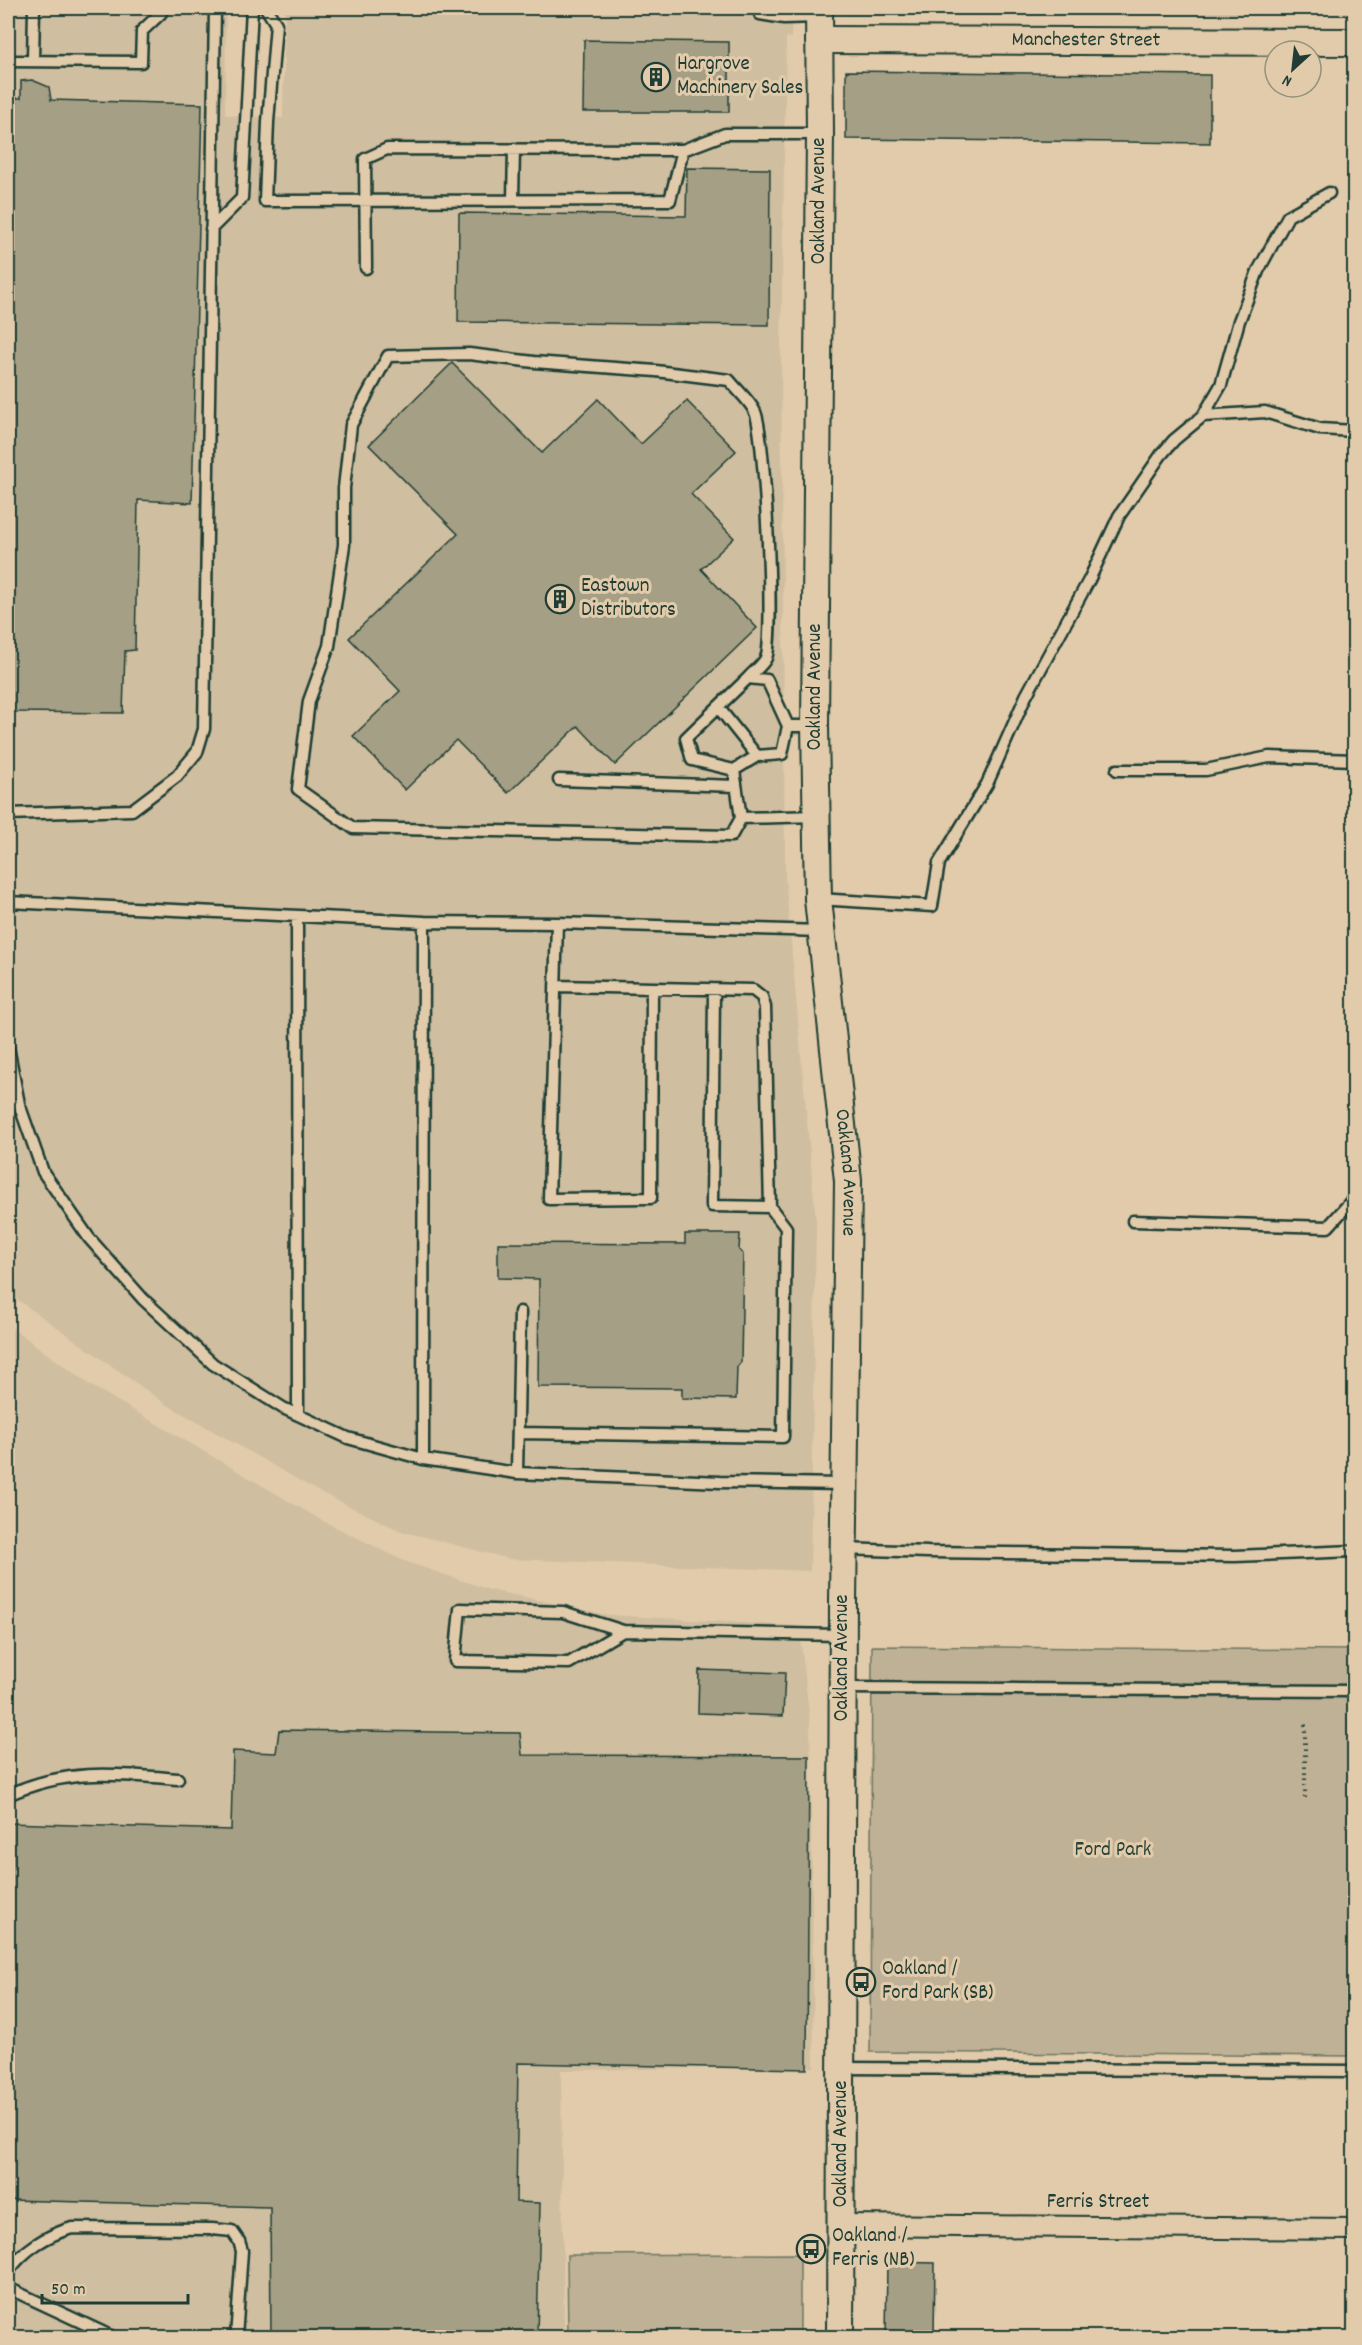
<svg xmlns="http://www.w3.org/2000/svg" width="1362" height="2345" font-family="Dekko,sans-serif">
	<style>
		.built { fill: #cfbe9f }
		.green { fill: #beb195; stroke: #6e7764; stroke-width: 1.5 }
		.building { fill: #a59f85; stroke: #1f3d34; stroke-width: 1.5 }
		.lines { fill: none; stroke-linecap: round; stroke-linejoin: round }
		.service-casing { stroke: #1f3d34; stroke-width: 15 }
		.minor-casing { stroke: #1f3d34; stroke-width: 24 }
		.tertiary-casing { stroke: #1f3d34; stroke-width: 30 }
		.path { stroke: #1f3d34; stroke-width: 4; stroke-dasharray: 1.5 4.5; stroke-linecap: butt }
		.service { stroke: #e1cbaa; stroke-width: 10 }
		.minor { stroke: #e1cbaa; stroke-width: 20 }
		.tertiary { stroke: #e1cbaa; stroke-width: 26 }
		.labels { text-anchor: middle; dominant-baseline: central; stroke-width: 6; stroke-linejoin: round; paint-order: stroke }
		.street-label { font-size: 21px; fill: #1f3d34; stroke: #e1cbaa }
		.poi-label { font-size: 21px; fill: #1f3d34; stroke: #e1cbaa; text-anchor: start }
		.park-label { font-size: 21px; fill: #274339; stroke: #e1cbaa }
	</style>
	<rect width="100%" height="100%" fill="#e1cbaa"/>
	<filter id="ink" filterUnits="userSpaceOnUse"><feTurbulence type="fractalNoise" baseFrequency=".0167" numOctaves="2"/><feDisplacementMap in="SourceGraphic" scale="12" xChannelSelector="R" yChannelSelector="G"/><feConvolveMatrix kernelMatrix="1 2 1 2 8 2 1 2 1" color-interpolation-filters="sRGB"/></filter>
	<g filter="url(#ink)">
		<path class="built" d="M8,8H226L225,115L283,118L285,8H792L791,38L786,37L781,351L785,876L816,1222L810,1571L510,1559L401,1531L316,1490L166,1404L8,1293Z
			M847,8H1354V13L1112,16H847Z
			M8,1325L90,1385L321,1520L404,1561L490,1590L608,1615L799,1626L810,1722L814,2067L561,2070L564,2337H8Z"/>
		<path class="green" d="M872,1646L1354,1650V2056L870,2052Z
			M800,2254V2337H568L567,2255Z"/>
		<path class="building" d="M584,40L729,42V112H583Z
			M846,71L1210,75V143L846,139Z
			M32,80L49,87L51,100L202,104L192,503L138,500L135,650L125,651L123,713L8,712V98H21V81Z
			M687,168L770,169L769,325L458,322L459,213L686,216Z
			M452,363L542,453L598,399L641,444L687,401L736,451L691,494L734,538L701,569L757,628L615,765L578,726L508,793L456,740L405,790L353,736L400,691L349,638L458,534L369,445Z
			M685,1234H740L739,1250L743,1254L741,1362L737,1367L736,1399L682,1398V1388L538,1387L539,1279L498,1278V1243L685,1244Z
			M699,1670L785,1673L783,1716L698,1713Z
			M279,1730L520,1733L522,1755L809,1756L807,2069L518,2063L516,2202L540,2203L537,2337H271L270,2207L8,2200V1823L231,1830L233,1751L276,1753Z
			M887,2262L935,2263L934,2337H886Z"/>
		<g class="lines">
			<g class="service-casing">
				<path id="service" d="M266,8L276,24L268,122L265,201L670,200L683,150
					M760,8V14L784,18L819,17
					M8,61L141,62L142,31L161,13V8
					M33,61L34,8
					M513,200L514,149
					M211,229L242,198L252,8
					M366,268L365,159L387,149L683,150L725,134H820
					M1203,416L1265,412L1320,429L1354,431
					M748,678C753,672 763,665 766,658C775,638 765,433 755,412C750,401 737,390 729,380L656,371L534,362L469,354L388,356L351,425L344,488V545L329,646L309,701L298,789L353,828L731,836L741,818L817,816
					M718,707L757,756
					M734,770L757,756L782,754L788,726
					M1117,770H1206L1269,757L1354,760
					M559,780L736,786
					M8,814L132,810L177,776L197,752L204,729L215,8
					M741,818L734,770L692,760L686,738L748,678L767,680L788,726H814
					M818,899L932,906L939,863L987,784L1026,696L1089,580L1119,516L1161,455L1174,440L1203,416L1221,385L1239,321L1258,271L1288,216L1329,193
					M8,902L424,922
					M297,916L298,1415
					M557,923L549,1199L651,1198L652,988
					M820,931L557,923L424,922L423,1459L517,1473L720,1482L843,1484
					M714,990L712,1206L770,1207
					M8,1047L19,1104L43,1172L89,1238L143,1299L213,1364L283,1408L348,1438L423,1459
					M1133,1221L1328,1227L1354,1198
					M518,1433L783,1437L786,1228L770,1207L765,1007L762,997L753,990L555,986
					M517,1473L520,1312
					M843,1549L928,1552L1235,1556L1354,1551
					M623,1631L563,1612L460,1609L455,1661L569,1663L623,1631L843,1635
					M843,1688L1354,1691
					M8,1795C66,1768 117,1774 178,1779
					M842,2068L1354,2071
					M8,2272C23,2250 47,2235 72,2228L212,2229L232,2231L239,2241L242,2251L236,2338
					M8,2288L115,2338"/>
			</g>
			<g class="minor-casing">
				<path id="minor" d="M841,2225L1354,2229"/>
			</g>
			<g class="tertiary-casing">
				<g id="tertiary">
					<path id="s1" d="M819,8L820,134L815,726L818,899L848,1181L843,1603L840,2338"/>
					<path id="s2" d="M819,40L1354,42"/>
				</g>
			</g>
			<path class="path" d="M1305,1798V1723"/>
			<use href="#service" class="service"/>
			<use href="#minor" class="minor"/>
			<use href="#tertiary" class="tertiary"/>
		</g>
	</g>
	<defs>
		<g id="building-ring" transform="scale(1.5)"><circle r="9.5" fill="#e1cbaa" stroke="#1f3d34" stroke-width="1.5"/><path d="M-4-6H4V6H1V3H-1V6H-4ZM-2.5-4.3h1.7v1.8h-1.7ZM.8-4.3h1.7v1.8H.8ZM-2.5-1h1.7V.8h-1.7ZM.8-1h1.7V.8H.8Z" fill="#1f3d34"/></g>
		<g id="bus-ring" transform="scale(1.5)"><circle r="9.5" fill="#e1cbaa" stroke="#1f3d34" stroke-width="1.5"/><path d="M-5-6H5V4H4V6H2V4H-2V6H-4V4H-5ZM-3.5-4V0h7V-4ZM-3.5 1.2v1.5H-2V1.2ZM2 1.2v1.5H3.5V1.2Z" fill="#1f3d34"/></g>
	</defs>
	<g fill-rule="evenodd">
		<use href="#building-ring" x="656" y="77"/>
		<use href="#building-ring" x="560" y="599"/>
		<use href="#bus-ring" x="861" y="1982"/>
		<use href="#bus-ring" x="811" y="2249"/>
	</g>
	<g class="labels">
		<g class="street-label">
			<text stroke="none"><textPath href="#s2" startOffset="267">Manchester Street</textPath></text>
			<text transform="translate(820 201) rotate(-90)">Oakland Avenue</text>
			<text transform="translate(816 687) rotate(-90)">Oakland Avenue</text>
			<text stroke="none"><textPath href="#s1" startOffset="1166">Oakland Avenue</textPath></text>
			<text transform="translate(843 1658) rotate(-90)">Oakland Avenue</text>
			<text transform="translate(842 2144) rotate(-90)">Oakland Avenue</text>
			<text x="1098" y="2203">Ferris Street</text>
		</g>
		<g class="poi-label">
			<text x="677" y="65">Hargrove<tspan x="677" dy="24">Machinery Sales</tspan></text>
			<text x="581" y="587">Eastown<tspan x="581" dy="24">Distributors</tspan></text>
			<text x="882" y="1970">Oakland /<tspan x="882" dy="24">Ford Park (SB)</tspan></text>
			<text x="832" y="2237">Oakland /<tspan x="832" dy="24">Ferris (NB)</tspan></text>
		</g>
		<g class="park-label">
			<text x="1113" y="1851">Ford Park</text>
		</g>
	</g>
	<rect width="1362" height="2345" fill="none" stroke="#e1cbaa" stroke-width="30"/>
	<rect x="15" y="15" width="1332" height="2315" fill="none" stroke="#1f3d34" stroke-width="2" filter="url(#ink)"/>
	<g transform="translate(1293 69) rotate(207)"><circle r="28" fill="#e1cbaa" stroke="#93927b" stroke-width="1.5"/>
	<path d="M0-4.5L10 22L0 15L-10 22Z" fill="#1f3d34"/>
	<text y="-9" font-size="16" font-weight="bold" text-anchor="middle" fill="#1f3d34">N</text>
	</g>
	<path d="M42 2294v9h146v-9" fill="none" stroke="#1f3d34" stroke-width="3"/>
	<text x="51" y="2294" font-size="18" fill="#1f3d34" stroke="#e1cbaa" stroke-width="4.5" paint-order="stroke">50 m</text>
</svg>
